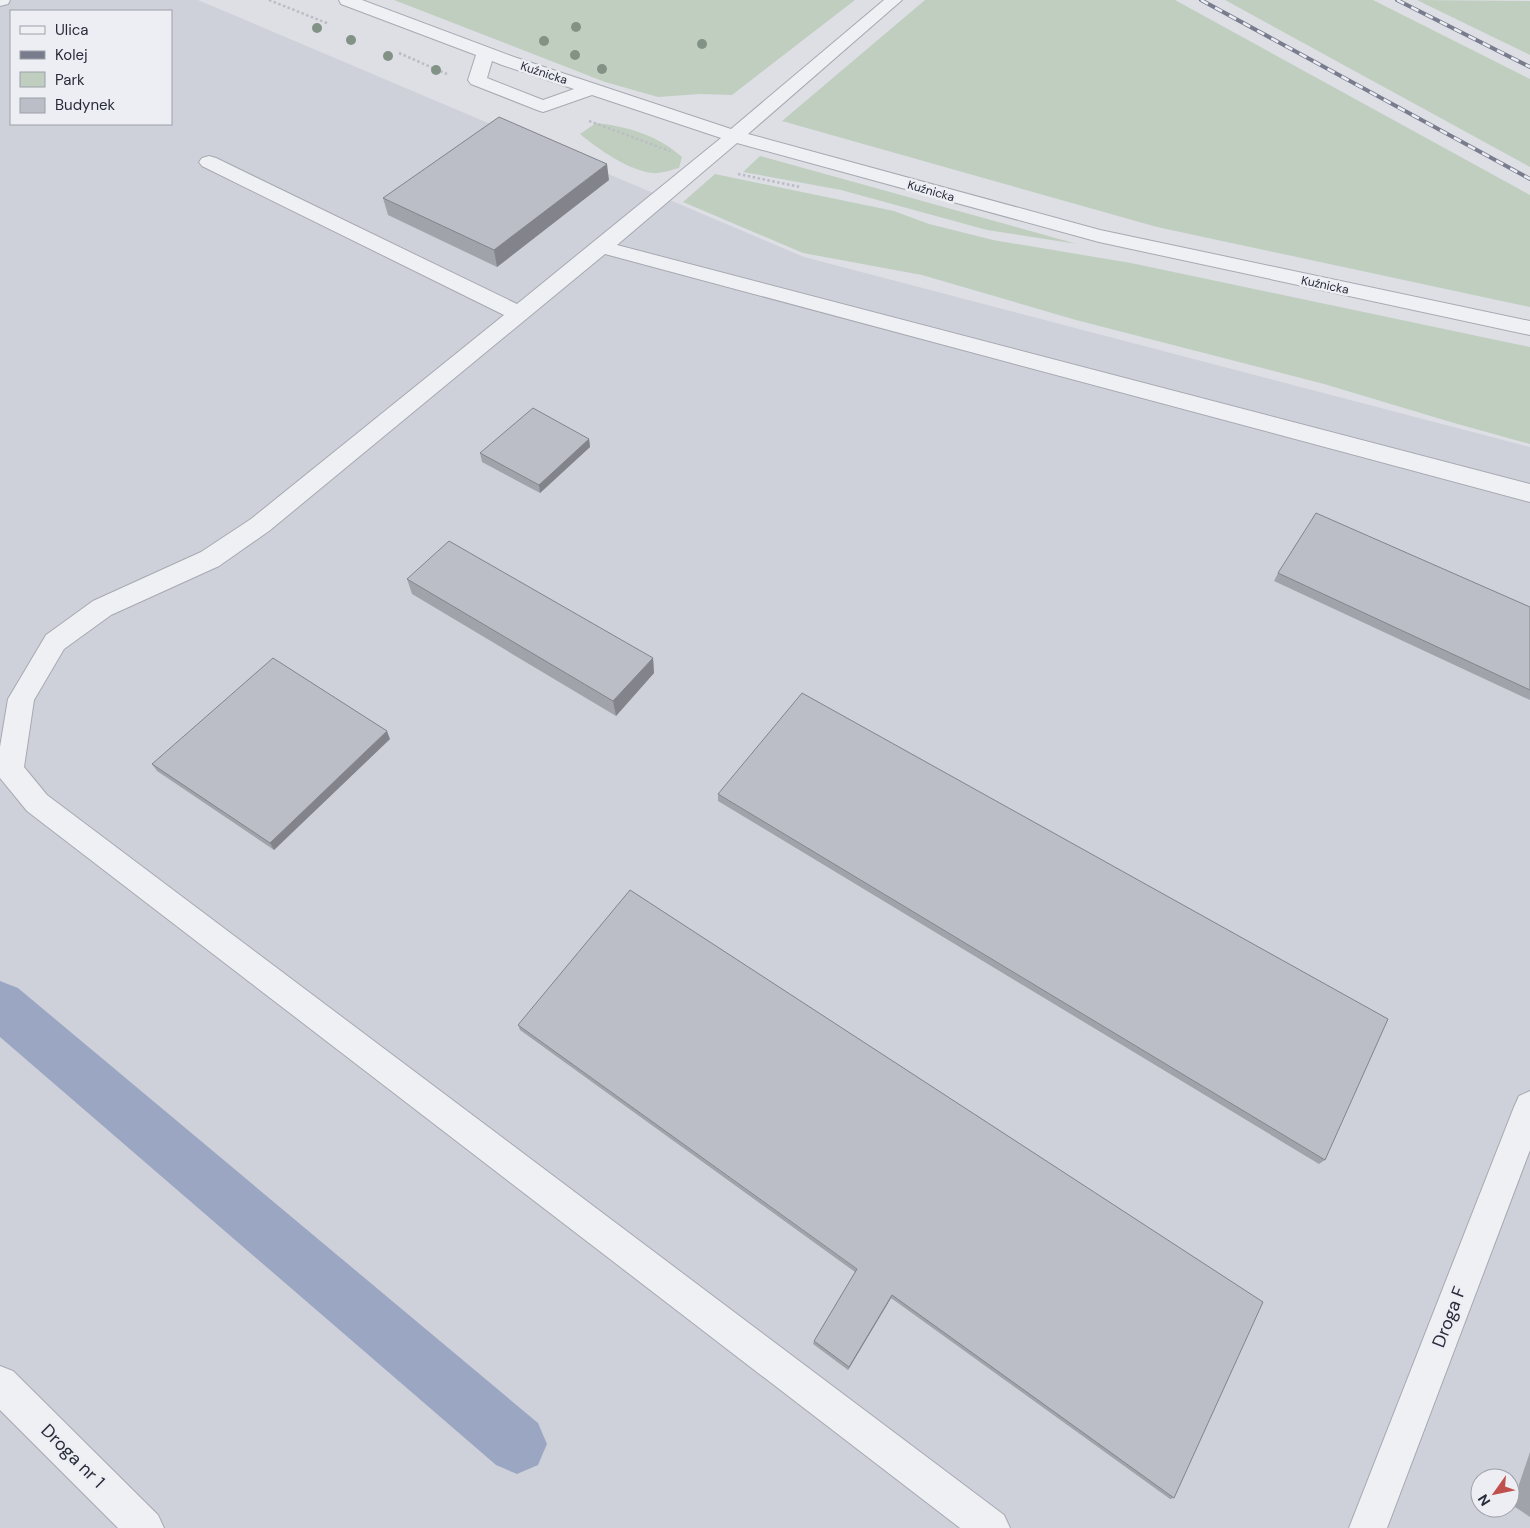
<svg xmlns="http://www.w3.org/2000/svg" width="1530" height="1528" font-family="'DM Sans',sans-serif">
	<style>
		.built { fill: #cfd1da; fill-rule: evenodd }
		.green { fill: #c0cebf }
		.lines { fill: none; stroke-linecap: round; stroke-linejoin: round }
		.canal { fill: #9ba7c2; fill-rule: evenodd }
		.minor-casing { stroke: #a7a9b2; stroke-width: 2 }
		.path { stroke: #bbbdc4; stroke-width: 2.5; stroke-dasharray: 2.5 2.5; stroke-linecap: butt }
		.minor { fill: #eff0f4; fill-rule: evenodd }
		.rail-casing { stroke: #787c8d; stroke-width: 4 }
		.rail { stroke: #eceef3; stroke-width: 2.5; stroke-dasharray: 8; stroke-linecap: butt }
		.tree { fill: #829385 }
		.wall { fill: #a1a3ab }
		.shaded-wall { fill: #83848b }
		.building { fill: #bbbdc7; stroke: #83848b }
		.labels { text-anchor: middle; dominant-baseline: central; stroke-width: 5; stroke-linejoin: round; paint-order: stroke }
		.far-street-label { font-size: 12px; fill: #282b3a; stroke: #eceef3 }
		.near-street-label { font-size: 18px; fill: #282b3a; stroke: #eceef3 }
	</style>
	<rect width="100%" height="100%" fill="#dddfe5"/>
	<path class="built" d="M0,0H198L804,257L1530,447V1528H0ZM11,11H171V124H11ZM1480,1478H1510V1508H1480Z"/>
	<path class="green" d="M394,0H855L732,95L700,94L658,97L605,82Z
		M925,0H1175L1530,195V307L1157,227L782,121Z
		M1225,0H1373L1530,79V167Z
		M1417,0L1530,1V55L1425,4Z
		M596,123C627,126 659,136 682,157L679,168C671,170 660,174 652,173C628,170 598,149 580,134Z
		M760,156L1077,244L987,230L841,190L743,172Z
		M715,174L894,211L929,224L993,240L1131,263L1530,347V444L1454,423L1324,384L1076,320L922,275L803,253L683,202Z"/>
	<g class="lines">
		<path class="canal" d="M0,981L18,988L538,1423L547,1444L538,1465L517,1474L496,1465L0,1037Z"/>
		<g class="minor-casing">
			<path id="minor" d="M0,0H10L8,4L0,6Z
				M339,0H362L514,57L731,129L884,0H902L748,134L1100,230L1530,321V335L1099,242L737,143L617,245L1530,484V502L605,254L269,531L219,566L111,615L64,649L34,700L24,767L47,795L1004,1515L1010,1528H960L27,811L0,778V747L8,699L46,635L93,601L201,552L251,519L504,315L202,166L199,162L202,158L209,156L216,158L517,304L721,138L592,95L549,110L543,112L537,110L471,84L468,80L476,55L341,4ZM492,61L502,65L574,89L543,100L487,78Z
				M1530,1091V1150L1387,1528H1349L1514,1107L1519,1096Z
				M0,1366L13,1371L158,1515L164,1528H118L0,1410Z"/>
		</g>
		<path class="path" d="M269,0L329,24
			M399,53L447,74
			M589,121L670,151
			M738,174L800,187"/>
		<use href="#minor" class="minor"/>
		<g class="rail-casing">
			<path id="rail" d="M1201,0L1530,179
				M1397,0L1530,67"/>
		</g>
		<use href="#rail" class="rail"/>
	</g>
	<g class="tree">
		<circle cx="576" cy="27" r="5"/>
		<circle cx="317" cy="28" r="5"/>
		<circle cx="351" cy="40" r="5"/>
		<circle cx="544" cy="41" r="5"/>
		<circle cx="702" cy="44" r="5"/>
		<circle cx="575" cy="55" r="5"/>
		<circle cx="388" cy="56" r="5"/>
		<circle cx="602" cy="69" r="5"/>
		<circle cx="436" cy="70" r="5"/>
	</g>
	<path class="wall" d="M609,180L497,267L388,215L383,198Z
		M589,439L590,447L540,493L482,462L480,453Z
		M1278,573L1530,607V700L1274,581Z
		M407,579L653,658L654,673L616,716L412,594Z
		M390,739L274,850L157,771L152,764Z
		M718,794L1325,1160L1319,1164L718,801Z
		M518,1025L1174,1498L1170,1499L891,1298L848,1370L813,1344L814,1341L855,1272L520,1030Z
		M1530,1452V1517L1512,1505Z"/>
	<path class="shaded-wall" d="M607,164L609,180L497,267L494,250Z
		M589,439L590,447L540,493L539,485Z
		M653,658L654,673L616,716L613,701Z
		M387,731L390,739L274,850L270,843Z
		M892,1295L891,1298L848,1370L849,1367Z"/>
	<path class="building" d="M499,117L607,164L494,250L383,198Z
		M533,408L589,439L539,485L480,453Z
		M1316,513L1530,607V690L1278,573Z
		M449,541L653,658L613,701L407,579Z
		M273,658L387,731L270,843L152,764Z
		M802,693L1388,1019L1325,1160L718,794Z
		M630,890L1263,1302L1174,1498L892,1295L849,1367L814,1341L857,1269L518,1025Z"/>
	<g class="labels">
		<g class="far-street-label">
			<text transform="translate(544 73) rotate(18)">Kuźnicka</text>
			<text transform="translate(931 191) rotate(16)">Kuźnicka</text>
			<text transform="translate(1325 285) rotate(12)">Kuźnicka</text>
		</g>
		<g class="near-street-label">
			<text transform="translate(1449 1317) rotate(-69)">Droga F</text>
			<text transform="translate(73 1456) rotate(45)">Droga nr 1</text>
		</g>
	</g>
	<rect x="10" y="10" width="162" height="115" fill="#eceef3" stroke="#9ea0a9"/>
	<rect x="20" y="26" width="25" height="8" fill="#eff0f4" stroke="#9ea0a9"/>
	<text x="55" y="35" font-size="15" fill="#282b3a">Ulica</text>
	<rect x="20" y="51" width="25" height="8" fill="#787c8d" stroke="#9ea0a9"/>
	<text x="55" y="60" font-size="15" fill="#282b3a">Kolej</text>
	<rect x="20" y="72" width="25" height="15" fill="#c0cebf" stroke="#9ea0a9"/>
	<text x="55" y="85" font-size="15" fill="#282b3a">Park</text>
	<rect x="20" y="98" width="25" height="15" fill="#bbbdc7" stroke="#9ea0a9"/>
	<text x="55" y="110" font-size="15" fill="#282b3a">Budynek</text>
	<g transform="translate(1495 1493) rotate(237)"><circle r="24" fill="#eceef3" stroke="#9ea0a9"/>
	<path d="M0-4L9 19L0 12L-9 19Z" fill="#c0504c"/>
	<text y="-8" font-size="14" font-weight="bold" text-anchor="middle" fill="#282b3a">N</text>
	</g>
</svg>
